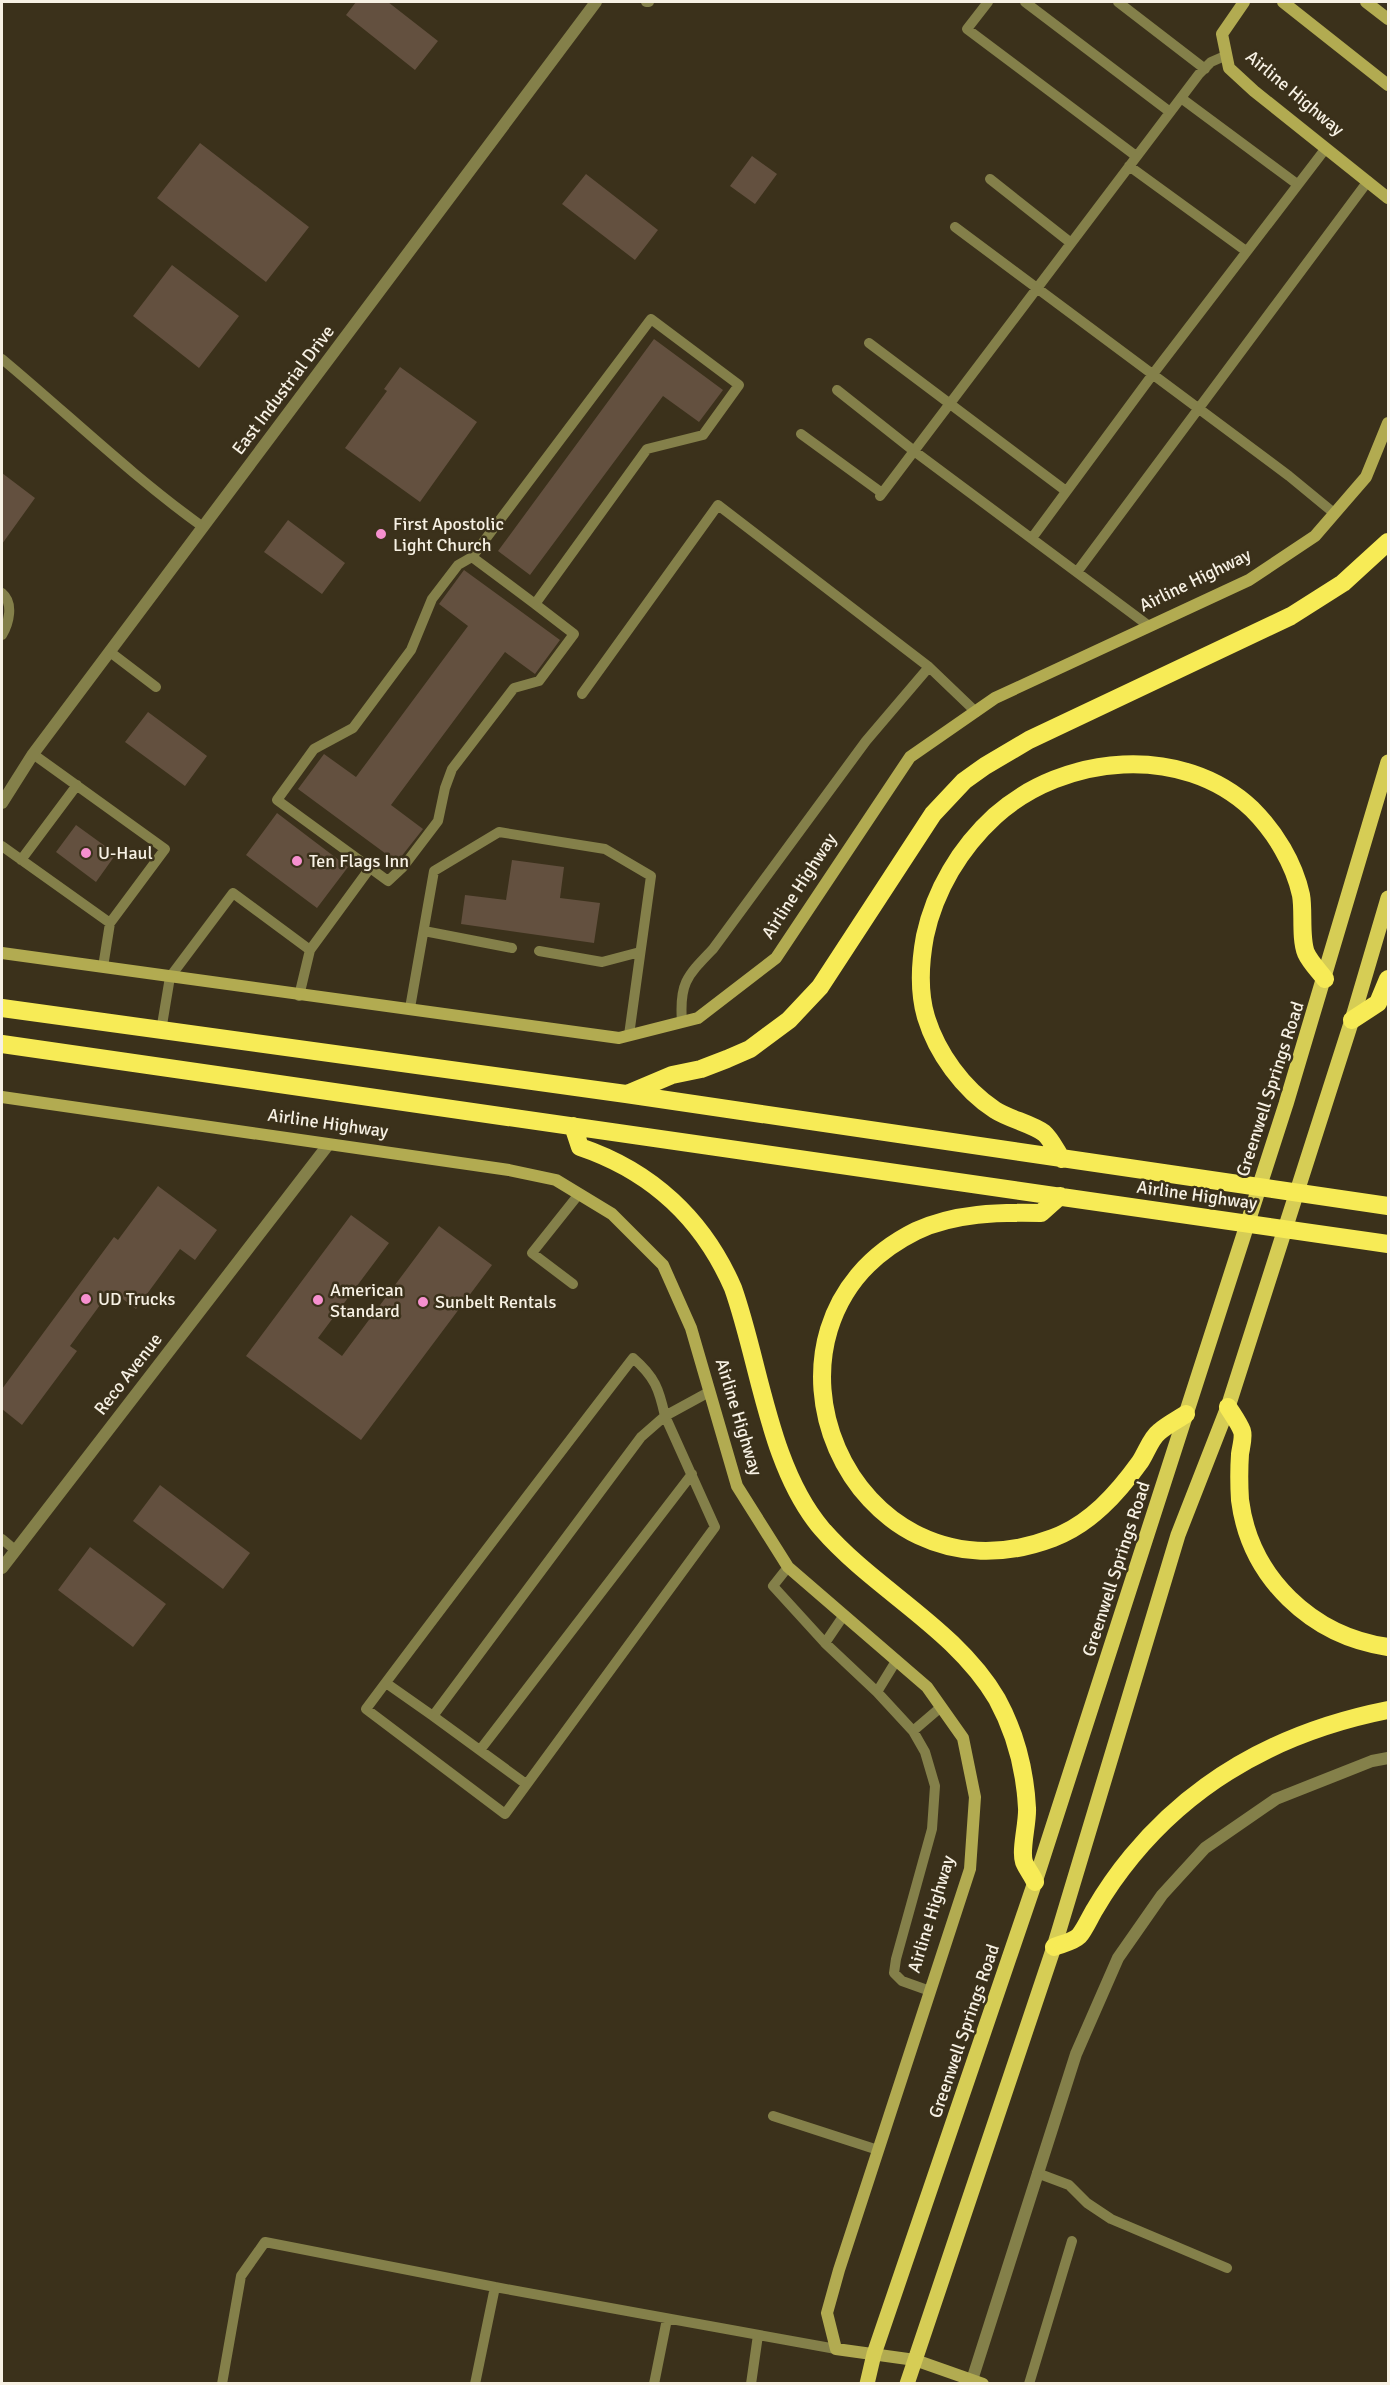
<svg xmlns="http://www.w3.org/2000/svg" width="1390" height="2385" font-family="Signika,sans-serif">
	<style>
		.building { fill: #63503f }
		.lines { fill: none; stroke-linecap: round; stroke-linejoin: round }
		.lane { stroke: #84804a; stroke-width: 10 }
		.street { stroke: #84804a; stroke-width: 12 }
		.secondary { stroke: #b2ab51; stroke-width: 12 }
		.primary { stroke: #d6cd55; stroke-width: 15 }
		.highway { stroke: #f7eb56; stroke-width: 18 }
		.poi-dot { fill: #f690cf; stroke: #3b311b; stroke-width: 2 }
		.labels { text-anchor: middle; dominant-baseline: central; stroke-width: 5; stroke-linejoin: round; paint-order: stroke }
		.street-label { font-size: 18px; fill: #f7f1e4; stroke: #3b311b }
		.poi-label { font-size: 18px; fill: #f7f1e4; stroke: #3b311b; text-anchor: start }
	</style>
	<rect width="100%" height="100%" fill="#3b311b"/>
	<path class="building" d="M356,2H388L438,41L415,70L346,15Z
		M200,143L309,227L266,282L157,198Z
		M752,156L777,174L755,204L730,186Z
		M586,174L658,230L635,260L562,204Z
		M172,265L239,316L199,368L133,316Z
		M654,339L723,390L699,422L663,396L530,575L498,551Z
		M400,367L477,422L420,502L345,448L387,391L384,389Z
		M2,473L35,498L2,544Z
		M288,520L345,563L322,594L264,552Z
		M464,570L560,640L535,674L505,652L391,805L423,829L397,862L298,789L324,754L356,777L468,626L439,604Z
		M148,712L207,756L185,786L125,742Z
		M277,813L348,867L317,908L246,855Z
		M76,825L116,854L96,882L56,852Z
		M512,860L564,867L560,898L600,903L594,943L461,924L465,895L506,900Z
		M158,1186L217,1230L195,1260L180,1249L136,1309L111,1290L70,1346L77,1351L22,1425L2,1409V1389L114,1237L118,1240Z
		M351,1215L389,1243L318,1338L342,1356L439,1226L492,1265L361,1440L246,1356Z
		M160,1485L250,1553L223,1589L133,1521Z
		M90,1547L166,1604L133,1647L58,1590Z"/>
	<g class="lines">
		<path class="lane" d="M646,2H649
			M988,2L967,29L1136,156
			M1025,2L1170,112
			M1118,2L1205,69
			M1181,98L1297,184
			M1129,166L1246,251
			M990,179L1071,243
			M955,227L1289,476L1334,513
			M651,319L739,385L703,435L647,449L535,604L574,634L539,681L514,688L452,769L445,788L438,821L403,867L388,881L277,800L314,749L353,728L411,650L432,599L458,565L472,557Z
			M869,343L1066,491
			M2,359C69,415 132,476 203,527
			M837,390L914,451L1149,626
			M801,434L882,493
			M880,496L1199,74L1211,62L1227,55
			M1032,538L1153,374L1326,148
			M472,557L535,604
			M1077,572L1368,181
			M2,593C14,603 9,623 2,635
			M110,652L156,687
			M582,694L718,505L929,667
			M2,846L110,923L165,849L33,754
			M21,860L77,785
			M424,931L512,948
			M539,951L602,962L640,952
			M103,967L110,923
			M299,996L310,950
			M410,1008L434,871L499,832L605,849L651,876L629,1035
			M682,1022C679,983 687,976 713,949L866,741L929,667L976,712
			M161,1031L170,977L233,893L310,950L370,868
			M573,1284L532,1253L579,1194
			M2,1539L15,1550
			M788,1567L773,1586L825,1643
			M844,1615L825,1643L877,1692
			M896,1661L877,1692L913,1731
			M386,1683L433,1716L641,1437L665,1416L715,1527L505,1814L366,1709C454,1591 543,1475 633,1358C655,1377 659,1389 665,1416L709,1392
			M433,1716L526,1784
			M480,1750L692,1474
			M930,1991L902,1981L894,1973L896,1959L932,1829L935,1786L925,1752L913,1731L941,1707
			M773,2116L878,2150
			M1037,2173L1069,2185L1087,2203L1111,2219L1227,2268
			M222,2384L241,2276L265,2242L495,2287
			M475,2384L495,2287L836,2349
			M654,2384L667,2319
			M751,2384L758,2335
			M1029,2384L1072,2241"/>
		<path class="street" d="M2,803L33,754L596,2
			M2,1568L328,1145
			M972,2380L1076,2054L1118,1958L1162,1895L1205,1848L1276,1799L1372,1761L1388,1758"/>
		<path class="secondary" d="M1244,2L1222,34L1229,68L1254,91L1388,198
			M1283,2L1388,85
			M1366,2L1388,19
			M2,953L619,1038L698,1018L776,958L910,757L995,698L1249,580L1315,536L1366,477L1388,423
			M2,1097L509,1170L556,1180L612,1214L663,1265L691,1328L737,1486L788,1567L927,1687L963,1738L975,1797L970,1869L839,2270L827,2313L836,2349L915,2360L983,2384"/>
		<path class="primary" d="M867,2384L874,2354L1035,1882L1286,1104L1388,762
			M907,2384L1054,1947L1178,1535L1228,1407L1352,1020L1388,898"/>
		<path class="highway" d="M2,1008L626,1094L1388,1206
			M1352,1020L1378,1003L1388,979
			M2,1044L1388,1244
			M627,1094L672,1075L701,1069L727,1059L750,1049L789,1020L820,987L933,814L964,781L985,766L1029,740L1291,616L1343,583L1388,542
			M573,1126L580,1147C651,1171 703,1219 733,1288C760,1364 769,1467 822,1529C875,1590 955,1628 997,1699C1015,1732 1025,1770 1027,1808C1028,1822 1020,1850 1024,1862C1027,1869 1032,1875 1035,1882
			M1062,1159C1057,1152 1051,1139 1044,1133C1032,1124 1009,1119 995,1110C963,1089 937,1053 926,1017C918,990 920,963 925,936C935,890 960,848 995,816C1064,754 1182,743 1252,809C1275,832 1294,863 1301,895C1304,911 1300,938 1306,953C1310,962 1319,971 1325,979
			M1060,1196L1041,1213C1000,1212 954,1213 916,1231C727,1325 849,1615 1053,1538C1090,1524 1117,1494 1140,1462C1146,1453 1151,1438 1159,1432C1167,1425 1177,1420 1186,1414
			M1228,1407C1233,1415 1239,1423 1242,1431C1244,1437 1241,1447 1240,1454C1239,1469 1239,1484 1240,1500C1250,1578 1312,1636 1388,1647
			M1054,1947C1061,1944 1073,1942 1079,1936C1085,1929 1090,1917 1095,1909C1106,1890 1118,1873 1132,1856C1198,1776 1287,1730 1388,1710"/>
	</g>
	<g class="poi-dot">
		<circle cx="381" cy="534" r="6"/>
		<circle cx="86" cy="853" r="6"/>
		<circle cx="297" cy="861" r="6"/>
		<circle cx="86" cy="1299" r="6"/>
		<circle cx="318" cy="1300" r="6"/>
		<circle cx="423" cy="1302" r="6"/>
	</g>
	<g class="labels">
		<g class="street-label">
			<text transform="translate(1295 93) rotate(40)">Airline Highway</text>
			<text transform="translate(283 390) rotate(-53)">East Industrial Drive</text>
			<text transform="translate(1195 580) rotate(-26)">Airline Highway</text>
			<text transform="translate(799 886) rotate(-57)">Airline Highway</text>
			<text transform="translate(1270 1089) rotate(-72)">Greenwell Springs Road</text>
			<text transform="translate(328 1123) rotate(8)">Airline Highway</text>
			<text transform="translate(1197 1195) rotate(8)">Airline Highway</text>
			<text transform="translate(128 1374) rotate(-52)">Reco Avenue</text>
			<text transform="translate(739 1417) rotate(73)">Airline Highway</text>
			<text transform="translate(1116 1569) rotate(-72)">Greenwell Springs Road</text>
			<text transform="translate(931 1914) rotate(-73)">Airline Highway</text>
			<text transform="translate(964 2031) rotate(-71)">Greenwell Springs Road</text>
		</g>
		<g class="poi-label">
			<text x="393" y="524">First Apostolic<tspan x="393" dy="21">Light Church</tspan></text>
			<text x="98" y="853">U-Haul</text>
			<text x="309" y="861">Ten Flags Inn</text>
			<text x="330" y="1290">American<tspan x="330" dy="21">Standard</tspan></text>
			<text x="98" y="1299">UD Trucks</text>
			<text x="435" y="1302">Sunbelt Rentals</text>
		</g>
	</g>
	<rect width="1390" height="2385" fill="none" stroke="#f7f1e4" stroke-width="6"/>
</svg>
